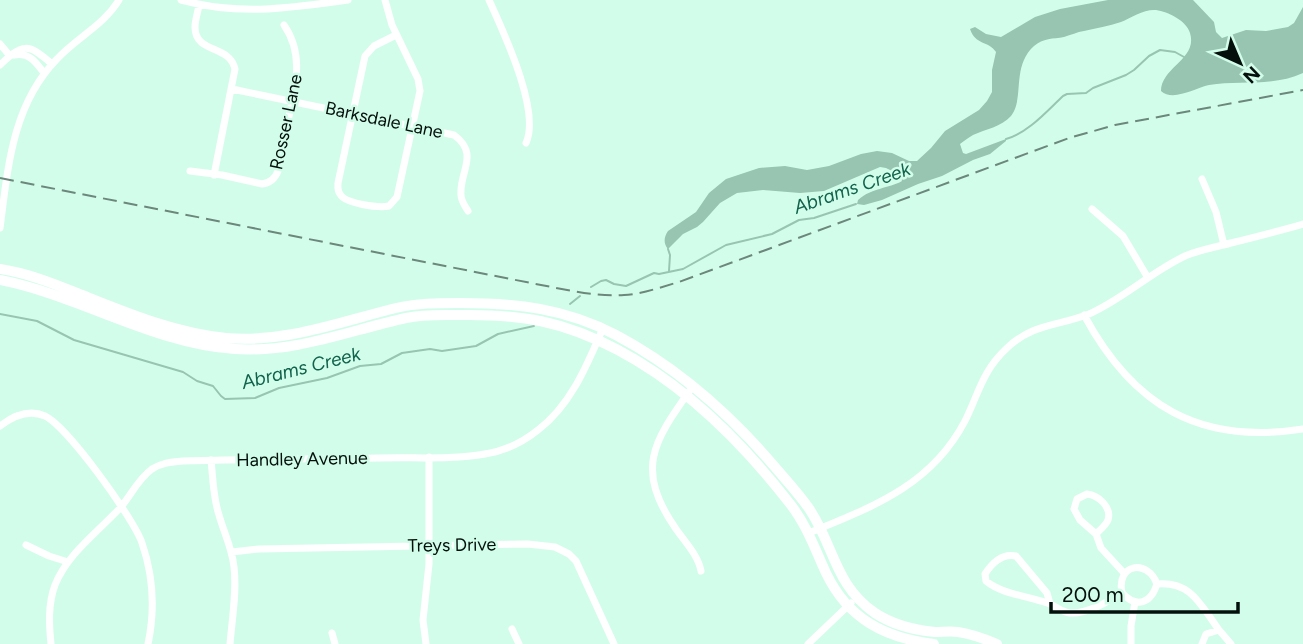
<svg xmlns="http://www.w3.org/2000/svg" width="1303" height="644" font-family="Figtree,sans-serif">
	<style>
		.water { fill: #97c5b2 }
		.lines { fill: none; stroke-linecap: round; stroke-linejoin: round }
		.stream { stroke: #97c5b2; stroke-width: 2 }
		.minor { stroke: #fff; stroke-width: 7 }
		.major { stroke: #fff; stroke-width: 10 }
		.rail { stroke: #6c877c; stroke-width: 2; stroke-dasharray: 14 7; stroke-linecap: butt }
		.labels { text-anchor: middle; dominant-baseline: central; stroke-width: 5; stroke-linejoin: round; paint-order: stroke }
		.street-label { font-size: 18px; fill: #03100b; stroke: #d3fdeb }
		.water-label { font-size: 19px; font-style: italic; fill: #11634b; stroke: #d3fdeb }
	</style>
	<rect width="100%" height="100%" fill="#d3fdeb"/>
	<path class="water" d="M1108,0H1193L1214,22L1216,32L1222,38L1246,30L1266,31L1288,27L1294,23L1303,7V73C1273,87 1240,80 1209,85C1195,88 1173,102 1161,91C1161,67 1198,59 1190,33C1186,20 1168,12 1156,10C1144,9 1131,18 1121,22C1109,26 1096,28 1084,31C1077,32 1071,35 1064,37C1053,39 1043,38 1034,46C1011,67 1025,98 1011,116C1001,127 986,129 973,135C968,138 964,141 960,144L963,153L966,154L1006,139V141L990,154L973,160L942,176L918,184L882,200L864,205L857,204L858,200C873,187 888,189 902,181L900,175L886,168L880,167L824,191L800,193L763,190L737,193L720,203L703,222L697,227L683,234L668,249C663,243 664,237 668,231L696,212L709,193L726,179L759,168L785,166L807,170L829,166L861,154L877,151L892,153L909,161H917L931,148L945,131L979,110L987,101L992,92V70L996,52C988,40 976,46 970,29L975,27L986,34L1001,37L1035,17L1060,9Z"/>
	<g class="lines">
		<path class="stream" d="M1006,139C1028,133 1047,111 1063,96L1067,94L1086,93L1093,88L1126,75L1134,70L1149,56L1160,50L1175,52L1184,57
			M668,249L670,255L669,271
			M591,287L601,281L606,280L614,284L626,286L654,273L659,274L683,269L726,245L772,234L799,220L814,218L856,204
			M570,304L580,296
			M0,314L37,321L74,340L183,372L197,381L213,386L221,396L225,399L255,398L279,388L327,378L360,366L381,364L402,353L430,349L442,351L476,346L498,334L534,326"/>
		<path class="minor" d="M181,0C240,16 289,8 348,0
			M385,0L392,25L418,79L420,91L397,197L389,206C379,208 345,204 340,194C337,190 338,187 338,183L365,56L374,46L396,35
			M489,0C503,31 541,111 526,143
			M199,5C198,12 195,20 195,27C195,54 229,44 235,69L214,175
			M0,44L10,56
			M14,55C29,52 36,62 44,73
			M0,65C23,43 28,43 52,64
			M232,89L454,135C480,154 459,172 461,195C461,201 465,206 468,211
			M190,171L222,175L262,184C270,183 275,179 278,171C281,153 285,135 289,116C296,84 304,54 284,25
			M1202,179L1216,212L1224,245
			M1092,209L1123,236L1148,278
			M0,228C8,168 12,105 57,59C76,38 104,25 119,0
			M1084,315C1133,406 1199,445 1303,429
			M693,386C655,440 633,467 676,529C685,542 698,555 701,571
			M0,426C13,416 29,409 45,416C67,426 134,519 142,543C153,575 155,611 148,644
			M211,460C213,478 213,497 219,515C224,533 232,548 234,567C237,592 232,619 230,644
			M1087,494C1098,495 1112,507 1108,520C1106,525 1100,530 1096,534L1080,520L1074,509L1077,499Z
			M809,533C872,507 931,486 965,421C979,393 982,371 1007,348C1033,323 1059,326 1089,314C1123,299 1151,272 1185,256C1199,250 1216,247 1231,243C1255,237 1279,231 1303,224
			M1096,534L1101,548L1124,573
			M26,545L49,556L68,562
			M232,552L259,549L528,544L555,547L569,554L576,561L614,644
			M1157,584C1192,581 1201,606 1219,630
			M1122,593C1116,563 1148,559 1157,584
			M1122,593C1137,609 1151,603 1157,584
			M1050,604L1047,593L1016,556C1002,553 992,563 985,574L986,581C1003,595 1030,596 1050,604C1057,607 1062,612 1070,613C1088,614 1107,602 1122,593
			M512,629L519,644
			M332,633L335,644
			M51,644C49,624 48,604 55,585C68,553 98,532 121,507C132,494 138,479 152,469C161,463 171,462 183,461C248,459 314,459 379,458C414,457 451,460 485,454C504,451 523,442 538,430C571,405 587,365 603,328
			M426,644L423,620L429,564V457
			M808,644L851,603
			M1131,644V626L1135,602
			M1202,644L1206,634L1219,630L1231,644"/>
		<path class="major" d="M0,269C27,273 52,283 77,293C125,312 174,333 226,338C286,343 339,322 396,308C417,303 438,303 459,303C516,303 565,308 616,335C678,368 730,414 775,467C786,480 798,493 808,507C834,544 834,585 875,613C893,625 914,630 935,632C943,632 951,631 958,632C971,634 985,639 997,644
			M0,280C81,296 151,343 235,349C296,353 347,331 406,318C423,314 442,315 460,315C521,314 563,321 618,350C686,386 744,444 791,505C807,526 815,549 826,573C848,619 885,638 934,644"/>
		<path class="rail" d="M0,178L541,285C568,290 596,297 624,295C643,294 661,287 679,282L1069,138L1115,125L1303,90"/>
	</g>
	<g class="labels">
		<g class="street-label">
			<text transform="translate(384 120) rotate(12)">Barksdale Lane</text>
			<text transform="translate(286 122) rotate(-78)">Rosser Lane</text>
			<text transform="translate(302 459) rotate(-1)">Handley Avenue</text>
			<text transform="translate(452 545) rotate(-1)">Treys Drive</text>
		</g>
		<g class="water-label">
			<text transform="translate(852 188) rotate(-19)">Abrams Creek</text>
			<text transform="translate(301 368) rotate(-14)">Abrams Creek</text>
		</g>
	</g>
	<g transform="translate(1240 63) rotate(136)" stroke="#d3fdeb" stroke-width="5" paint-order="stroke">
	<path d="M0-5L12 26L0 18L-12 26Z" fill="#03100b"/>
	<text y="-10" font-size="19" font-weight="bold" text-anchor="middle" fill="#03100b">N</text>
	</g>
	<path d="M1051 602v10h187v-10" fill="none" stroke="#03100b" stroke-width="3.5"/>
	<text x="1062" y="602" font-size="21" fill="#03100b" stroke="#d3fdeb" stroke-width="5" paint-order="stroke">200 m</text>
</svg>
